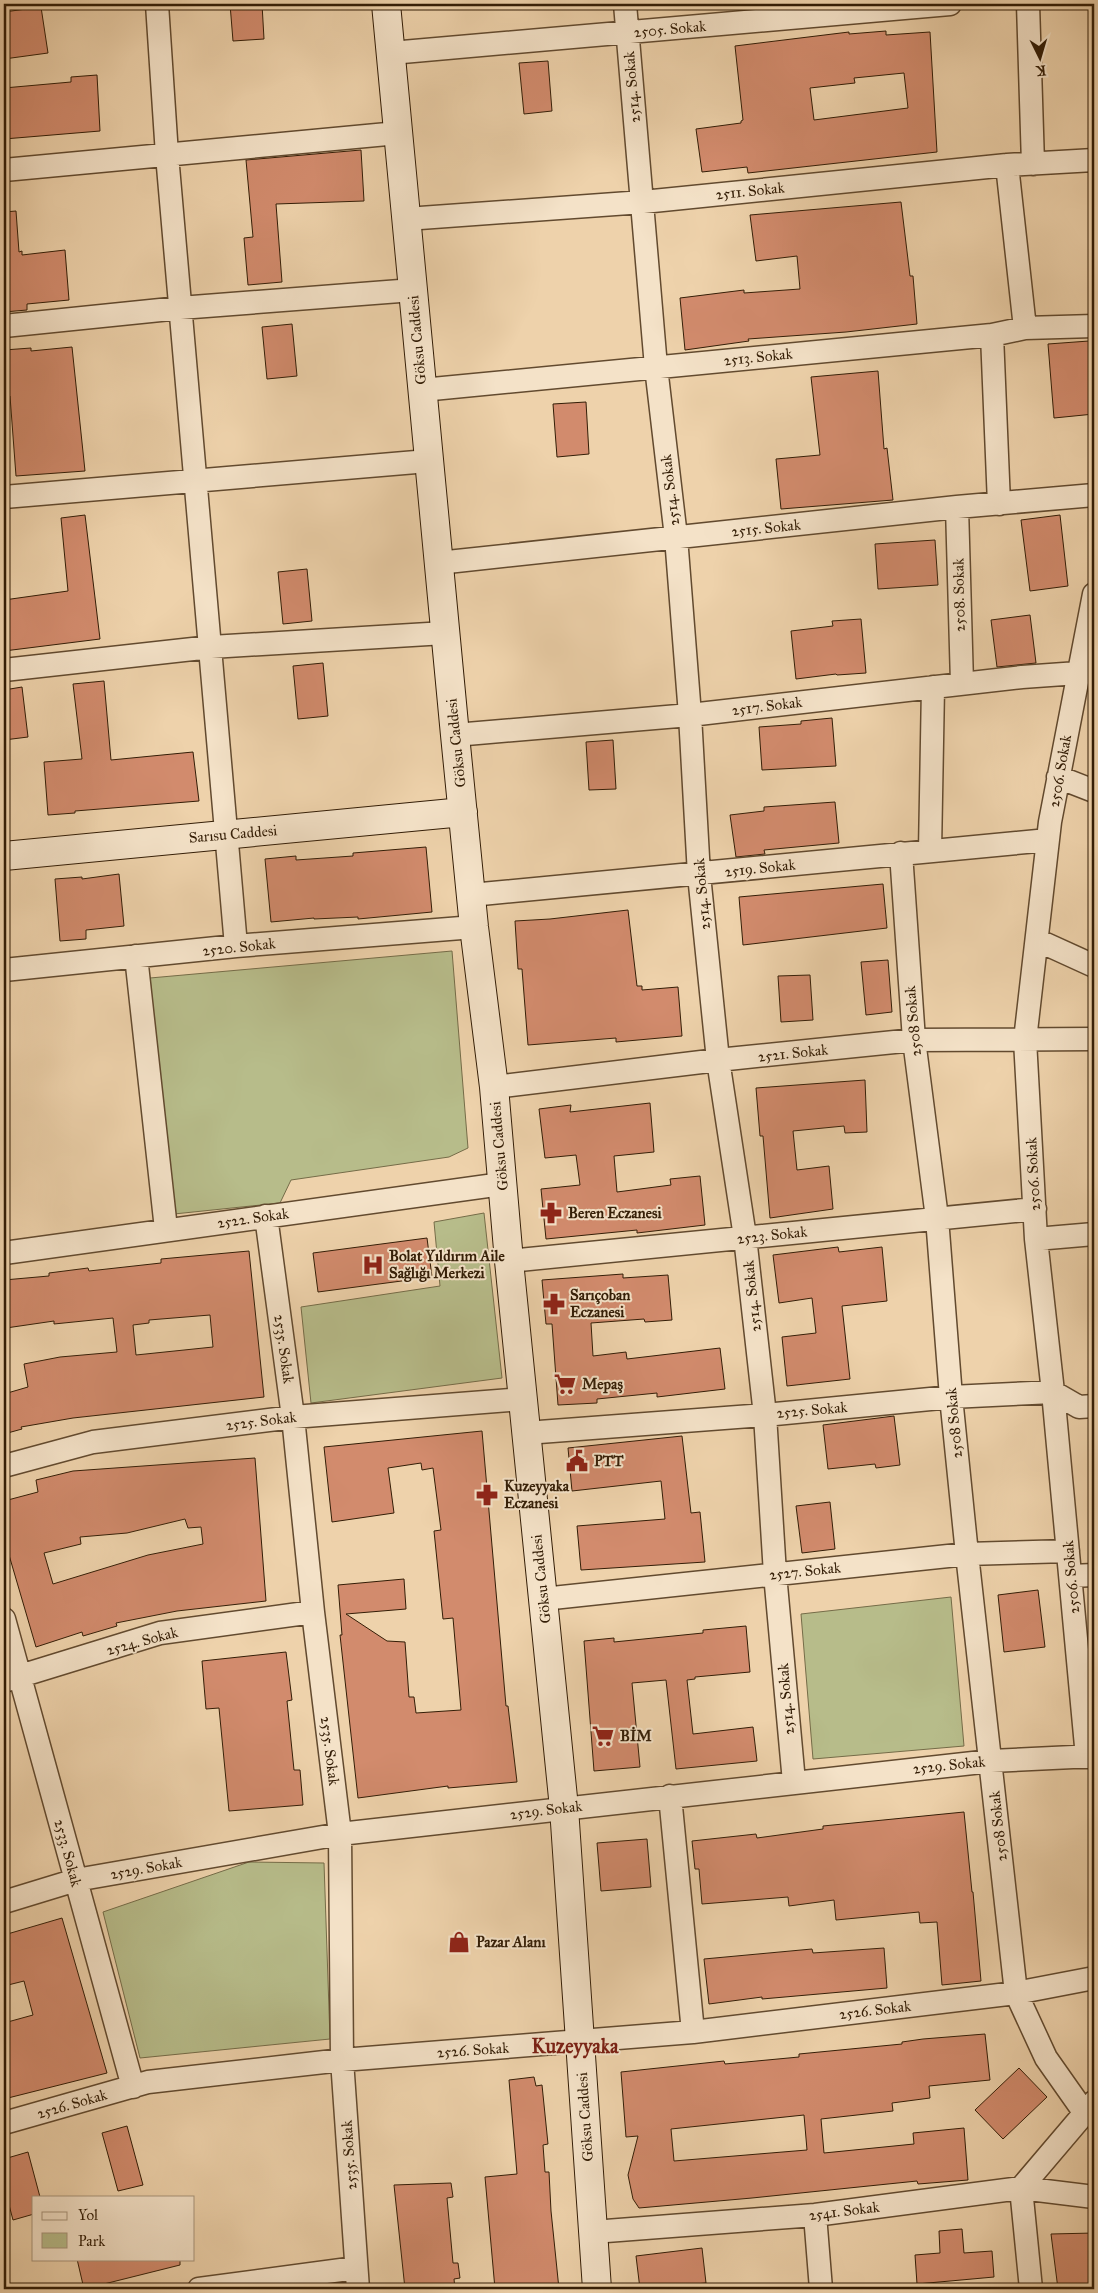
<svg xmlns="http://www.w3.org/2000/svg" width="1098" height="2293" font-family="'IM FELL Great Primer',serif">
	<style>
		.green { fill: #b7bc8a; stroke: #756c48 }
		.building { fill: #d28b6d; stroke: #331d06; fill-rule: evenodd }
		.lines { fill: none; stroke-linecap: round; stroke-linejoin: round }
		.street-casing { stroke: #624a2f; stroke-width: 25 }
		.secondary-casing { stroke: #331d06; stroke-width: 30 }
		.street { stroke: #f4e2c8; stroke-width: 22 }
		.secondary { stroke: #f4e2c8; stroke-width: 28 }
		.labels { text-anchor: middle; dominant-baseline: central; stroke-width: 4; stroke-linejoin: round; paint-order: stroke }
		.street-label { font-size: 15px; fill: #331d06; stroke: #f4e2c8 }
		.poi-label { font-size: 15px; font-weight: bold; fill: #331d06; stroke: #f4e2c8; text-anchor: start }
		.district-label { font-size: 20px; font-weight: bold; fill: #7a1f14; stroke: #f4e2c8 }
	</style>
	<rect width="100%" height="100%" fill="#eed2ab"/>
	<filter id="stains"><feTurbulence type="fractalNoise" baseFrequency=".004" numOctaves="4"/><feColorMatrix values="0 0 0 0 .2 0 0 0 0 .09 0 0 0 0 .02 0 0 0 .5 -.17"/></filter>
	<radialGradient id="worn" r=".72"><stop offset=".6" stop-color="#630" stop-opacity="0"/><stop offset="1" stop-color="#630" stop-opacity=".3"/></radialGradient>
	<path class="green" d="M452,951L468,1148L449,1157L291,1180L280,1203L174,1214L150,978Z
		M484,1213L502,1378L311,1403L301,1307L440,1286L434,1222Z
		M951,1597L964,1746L813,1759L801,1614Z
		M249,1862L324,1863L330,2039L140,2058L103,1912Z"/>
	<path class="building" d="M230,4H262L264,39L233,41Z
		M41,7L48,53L4,59V12Z
		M886,31V35L930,32L937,152L748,173L747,167L702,172L696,129L741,123V121L743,120L735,46L849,32V34ZM904,73L908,108L814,120L810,88L855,83L854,78Z
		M548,61L552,111L524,114L519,63Z
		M97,75L100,131L4,139V88L71,82V77Z
		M361,150L364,201L276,204L282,282L248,285L244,238L253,237L246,160Z
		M901,202L910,276H913L917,324L846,332L748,339L749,341L685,350L680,298L744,290V293L800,289L797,256L756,261L750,215Z
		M16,211L19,252L22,251V255L65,250L69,300L27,304V310L4,312V212Z
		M292,324L297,376L267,379L262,327Z
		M1089,341L1094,414L1054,418L1048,344Z
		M72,347L85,471L16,476L10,396H7L4,350L31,348V351Z
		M878,371L884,449L887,448L893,500L781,509L776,459L820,455L811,377Z
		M586,402L589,454L557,457L553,404Z
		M85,515L100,639L4,651V600L68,591L61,518Z
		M1060,515L1068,586L1030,591L1021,520Z
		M935,540L938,585L878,589L875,544Z
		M307,569L312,621L283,624L278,572Z
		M1030,615L1036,663L997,667L991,620Z
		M861,619L866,673L837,675L836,674L796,679L791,631L833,626L832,621Z
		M323,663L328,716L298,719L293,666Z
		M104,681L111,760L193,752L199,801L75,811V813L48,815L44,762L82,759L73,684Z
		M22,687L28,737L4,740V690Z
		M832,718L836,766L762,770L759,727L801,724V721Z
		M613,740L616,789L589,790L586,742Z
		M835,802L839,843L764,850L765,854L736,857L730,815L764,811V807Z
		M426,847L432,912L358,919V917L314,919V918L271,922L265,859L296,856V860L353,856V853Z
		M119,874L124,926L86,930V939L60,941L55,879L82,877V879Z
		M883,884L887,928L743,945L739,897Z
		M628,910L637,986H642V990L678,987L682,1036L616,1042V1038L528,1045L522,969H518L515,921L550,919Z
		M888,960L892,1012L866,1015L861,962Z
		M810,975L813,1020L781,1022L778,976Z
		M865,1080L867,1132L845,1133L844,1126L793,1131L797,1170L829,1166L833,1209L770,1218L763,1136H760L756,1088Z
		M650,1103L654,1152L614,1156L617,1192L671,1185L670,1179L700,1176L705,1225L637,1233V1230L546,1239L541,1189L580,1185L576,1155L545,1158L539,1109L571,1105L570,1112Z
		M427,1238L432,1277L318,1292L313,1253Z
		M838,1247L839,1252L882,1247L887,1301L842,1306L850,1379L787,1386L782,1337L816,1333L812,1298L779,1303L773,1255Z
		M249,1251L264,1397L73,1418L21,1427L22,1429L4,1434V1394L28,1387L24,1364L60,1357L117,1352L113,1318L54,1324V1321L6,1328L4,1313V1280L49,1276V1273L88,1268L89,1271L161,1263V1259ZM210,1315L213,1347L136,1355L133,1325L149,1323V1320Z
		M623,1274V1278L668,1275L672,1320L645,1322L644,1319L591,1323L593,1356L626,1352L627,1359L720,1348L725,1389L657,1397V1393L597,1399V1403L558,1405L552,1324H546L542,1280Z
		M894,1416L900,1465L876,1468L875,1464L828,1469L823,1425Z
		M482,1431L506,1706H508L517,1782L448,1788V1786L358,1798L340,1635H342L338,1585L404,1579L406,1609L346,1614L387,1641L405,1642L409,1697H414L416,1713L461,1710L453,1618L443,1619L434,1531L441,1530L433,1468L422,1470L421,1463L388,1468L394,1513L332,1522L324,1447Z
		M682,1436L691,1513L700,1512L705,1562L581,1570L577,1526L665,1519L661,1481L572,1491L568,1448Z
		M255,1458L266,1601L177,1611L116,1623L117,1626L83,1636L82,1632L36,1647L4,1538V1501L38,1492L36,1480L73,1471ZM185,1519L188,1528L201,1527L203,1544L148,1555L53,1584L44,1553L81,1544L80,1537L127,1533Z
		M830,1502L835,1549L802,1553L796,1506Z
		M1038,1590L1045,1647L1004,1652L998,1595Z
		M746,1626L750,1672L695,1677V1679L687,1680L693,1734L753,1727L757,1761L676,1769L666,1680L632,1683L640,1767L594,1771L584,1641L614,1638V1642L703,1633V1630Z
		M286,1652L292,1700L287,1701L294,1770H300L303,1805L229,1811L219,1708L206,1709L202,1661Z
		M964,1812L972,1892H973L981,1981L942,1985L937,1922L920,1923L919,1912L836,1920L834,1900L789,1906L788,1897L702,1904L699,1869H695L692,1841L756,1834L757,1838L823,1829V1826Z
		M647,1839L651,1887L601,1891L597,1843Z
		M62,1918L107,2073L4,2099V2023L33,2015L24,1981L4,1986V1935Z
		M884,1948L887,1988L762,1999V1997L709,2004L704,1959L812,1949L813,1953Z
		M985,2034L990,2080L929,2086L930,2098L892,2103L893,2111L821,2119L824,2153L914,2144L913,2133L964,2128L968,2180L918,2184L917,2181L752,2198L639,2208L633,2199L628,2175L638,2136L626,2137L621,2072L724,2061L725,2064L799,2057V2054L902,2044V2042L923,2039ZM804,2115L807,2150L674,2161L671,2129Z
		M1019,2068L1047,2097L1003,2139L975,2110Z
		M534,2077L536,2086L542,2085L548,2144L543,2145L545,2172H549L551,2211L559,2289H495L485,2177L517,2174L509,2080Z
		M127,2126L143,2185L118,2191L102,2133Z
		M28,2152L40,2197H34V2214L13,2220L4,2186V2159Z
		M451,2183L453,2197L447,2198L453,2263H458L460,2278L454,2279L455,2289H405L394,2185Z
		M962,2229L964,2253L992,2251L994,2277L917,2284L915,2255L940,2253L939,2231Z
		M1094,2233V2289H1058L1051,2234Z
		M702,2248L706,2283L640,2289L636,2256Z
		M77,2259H180V2265L84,2289Z"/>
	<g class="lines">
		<g class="street-casing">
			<path id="street" d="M157,4L167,155L236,946
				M625,4L656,367L676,537L690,715L699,875L718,1060L745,1237L765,1415L775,1574L794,1782
				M1028,4L1033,164
				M391,53L950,4
				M1007,165L1025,328
				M4,170L398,133
				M406,219L643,202L1007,165L1094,160
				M4,326L180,308L413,290
				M992,335L999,504
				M422,390L992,335L1025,328L1094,326
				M4,497L428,461
				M957,507L962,683
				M438,563L957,507L1094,495
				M4,670L211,647L445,633
				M455,735L690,715L1022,677L1078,673
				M1058,777L1094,791
				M930,851L933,687
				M901,853L914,1040L937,1218L951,1397L967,1554L1016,1993L1046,2058L1084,2112
				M471,895C664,878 856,857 1048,840
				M1037,940L1094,966
				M136,956L166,1229
				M4,970L236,946L474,927
				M494,1087L718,1060L914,1040L1094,1039
				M266,1216L293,1417L313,1612L340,1834L342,2060L358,2289
				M1036,1239L1094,1234
				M4,1253L502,1184
				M509,1261L1035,1209
				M526,1433L765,1415L951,1397L1053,1392L1079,1407L1094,1406
				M4,1466L93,1442L293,1417L523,1399
				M1071,1576L1094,1575
				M543,1599L967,1554L1068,1551
				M4,1619L133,2087
				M4,1681L160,1633L313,1612
				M1087,1757L1053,1392L1036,1239L1025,1040L1050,822L1094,594
				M670,1796L693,2032
				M4,1902L76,1880L340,1834L991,1761L1094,1756
				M4,2123L148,2082L342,2060L693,2032L1016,1993L1094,1978
				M815,2215L821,2289
				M593,2232L815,2215L1021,2188L1094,2197
				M199,2289L356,2268
				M1031,2289L1021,2188L1094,2102"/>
		</g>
		<g class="secondary-casing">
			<path id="secondary" d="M386,4L455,735L474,927L494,1087L509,1261L564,1808L597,2289
				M4,856L463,812"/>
		</g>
		<use href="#street" class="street"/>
		<use href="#secondary" class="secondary"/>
	</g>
	<defs>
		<g id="pharmacy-bare" transform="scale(1.725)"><path d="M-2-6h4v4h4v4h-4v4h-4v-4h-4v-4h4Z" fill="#8f2418" stroke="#f4e2c8" stroke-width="2.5" paint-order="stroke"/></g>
		<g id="hospital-bare" transform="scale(1.725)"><path d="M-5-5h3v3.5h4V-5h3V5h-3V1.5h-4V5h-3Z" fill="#8f2418" stroke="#f4e2c8" stroke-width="2.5" paint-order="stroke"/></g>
		<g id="supermarket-bare" transform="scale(1.725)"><path d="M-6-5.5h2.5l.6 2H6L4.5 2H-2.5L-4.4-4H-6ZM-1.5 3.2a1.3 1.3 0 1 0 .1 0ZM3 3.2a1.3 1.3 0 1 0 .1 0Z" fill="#8f2418" stroke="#f4e2c8" stroke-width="2.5" paint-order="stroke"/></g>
		<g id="civic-bare" transform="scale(1.725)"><path d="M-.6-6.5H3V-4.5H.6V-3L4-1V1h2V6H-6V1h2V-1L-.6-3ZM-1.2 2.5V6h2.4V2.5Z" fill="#8f2418" stroke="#f4e2c8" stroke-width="2.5" paint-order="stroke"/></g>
		<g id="shop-bare" transform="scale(1.725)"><path d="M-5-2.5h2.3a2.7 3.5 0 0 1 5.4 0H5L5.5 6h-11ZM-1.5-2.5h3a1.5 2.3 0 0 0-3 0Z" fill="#8f2418" stroke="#f4e2c8" stroke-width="2.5" paint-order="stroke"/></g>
	</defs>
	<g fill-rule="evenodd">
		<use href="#pharmacy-bare" x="551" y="1213"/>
		<use href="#hospital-bare" x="373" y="1265"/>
		<use href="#pharmacy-bare" x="554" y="1304"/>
		<use href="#supermarket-bare" x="565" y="1384"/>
		<use href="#civic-bare" x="577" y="1461"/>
		<use href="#pharmacy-bare" x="487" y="1495"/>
		<use href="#supermarket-bare" x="603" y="1736"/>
		<use href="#shop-bare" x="459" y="1942"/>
	</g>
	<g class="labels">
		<g class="street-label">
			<text transform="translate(670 29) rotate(-5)">2505. Sokak</text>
			<text transform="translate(632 87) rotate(-95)">2514. Sokak</text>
			<text transform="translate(750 191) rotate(-6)">2511. Sokak</text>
			<text transform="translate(417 340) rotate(-95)">Göksu Caddesi</text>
			<text transform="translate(758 357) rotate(-6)">2513. Sokak</text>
			<text transform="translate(670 490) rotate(-97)">2514. Sokak</text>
			<text transform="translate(766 528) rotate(-6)">2515. Sokak</text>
			<text transform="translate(959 595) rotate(-91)">2508. Sokak</text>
			<text transform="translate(767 706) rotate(-7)">2517. Sokak</text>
			<text transform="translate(456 743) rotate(-96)">Göksu Caddesi</text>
			<text transform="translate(1060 771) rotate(-80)">2506. Sokak</text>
			<text transform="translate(233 834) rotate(-5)">Sarısu Caddesi</text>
			<text transform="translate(760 868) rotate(-6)">2519. Sokak</text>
			<text transform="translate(702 894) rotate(-95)">2514. Sokak</text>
			<text transform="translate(239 947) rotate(-6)">2520. Sokak</text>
			<text transform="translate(913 1021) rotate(-95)">2508 Sokak</text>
			<text transform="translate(793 1053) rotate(-6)">2521. Sokak</text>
			<text transform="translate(499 1146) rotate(-95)">Göksu Caddesi</text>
			<text transform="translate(1033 1174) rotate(-93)">2506. Sokak</text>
			<text transform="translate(253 1218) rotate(-8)">2522. Sokak</text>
			<text transform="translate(772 1235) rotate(-6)">2523. Sokak</text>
			<text transform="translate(752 1296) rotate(-96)">2514. Sokak</text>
			<text transform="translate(284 1349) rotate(82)">2535. Sokak</text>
			<text transform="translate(812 1410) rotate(-5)">2525. Sokak</text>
			<text transform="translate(261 1421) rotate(-7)">2525. Sokak</text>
			<text transform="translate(954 1423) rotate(-95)">2508 Sokak</text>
			<text transform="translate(805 1571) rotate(-6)">2527. Sokak</text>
			<text transform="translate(1071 1577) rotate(-95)">2506. Sokak</text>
			<text transform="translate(541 1579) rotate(-96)">Göksu Caddesi</text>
			<text transform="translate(142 1641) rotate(-15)">2524. Sokak</text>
			<text transform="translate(786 1699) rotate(-95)">2514. Sokak</text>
			<text transform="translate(330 1751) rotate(83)">2535. Sokak</text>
			<text transform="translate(949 1765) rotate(-6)">2529. Sokak</text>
			<text transform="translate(546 1810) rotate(-7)">2529. Sokak</text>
			<text transform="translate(998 1826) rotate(-96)">2508 Sokak</text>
			<text transform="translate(68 1853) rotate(75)">2533. Sokak</text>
			<text transform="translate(146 1868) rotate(-10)">2529. Sokak</text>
			<text transform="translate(875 2010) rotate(-7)">2526. Sokak</text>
			<text transform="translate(473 2050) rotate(-4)">2526. Sokak</text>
			<text transform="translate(72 2104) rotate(-16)">2526. Sokak</text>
			<text transform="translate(585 2117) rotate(-94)">Göksu Caddesi</text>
			<text transform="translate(349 2155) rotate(-94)">2535. Sokak</text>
			<text transform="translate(844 2211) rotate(-7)">2541. Sokak</text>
		</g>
		<g class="poi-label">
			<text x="568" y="1213">Beren Eczanesi</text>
			<text x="389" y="1256">Bolat Yıldırım Aile<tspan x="389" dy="17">Sağlığı Merkezi</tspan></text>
			<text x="570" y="1295">Sarıçoban<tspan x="570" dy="17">Eczanesi</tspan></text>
			<text x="582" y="1384">Mepaş</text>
			<text x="594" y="1461">PTT</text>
			<text x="504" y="1486">Kuzeyyaka<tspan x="504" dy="17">Eczanesi</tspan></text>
			<text x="620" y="1736">BİM</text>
			<text x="476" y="1942">Pazar Alanı</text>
		</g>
		<g class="district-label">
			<text x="575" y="2046">Kuzeyyaka</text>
		</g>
	</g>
	<rect width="1098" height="2293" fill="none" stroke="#eed2ab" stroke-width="20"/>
	<rect x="5" y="5" width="1088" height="2283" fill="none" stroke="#331d06" stroke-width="2.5"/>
	<rect x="10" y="10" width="1078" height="2273" fill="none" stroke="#331d06"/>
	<rect x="32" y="2196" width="162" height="65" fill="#f4e2c8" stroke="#a7937a"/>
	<rect x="42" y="2212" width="25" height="8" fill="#f4e2c8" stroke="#a7937a"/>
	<text x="78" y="2220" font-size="15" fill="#331d06">Yol</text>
	<rect x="42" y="2233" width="25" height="15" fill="#b7bc8a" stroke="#a7937a"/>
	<text x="78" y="2246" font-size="15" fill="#331d06">Park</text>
	<g transform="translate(1040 58) rotate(175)" stroke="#f4e2c8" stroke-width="4" paint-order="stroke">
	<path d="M0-4L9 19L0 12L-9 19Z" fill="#331d06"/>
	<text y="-8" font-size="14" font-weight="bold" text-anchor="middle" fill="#331d06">K</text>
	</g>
	<rect width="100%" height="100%" filter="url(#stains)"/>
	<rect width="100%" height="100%" fill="url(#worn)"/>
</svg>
